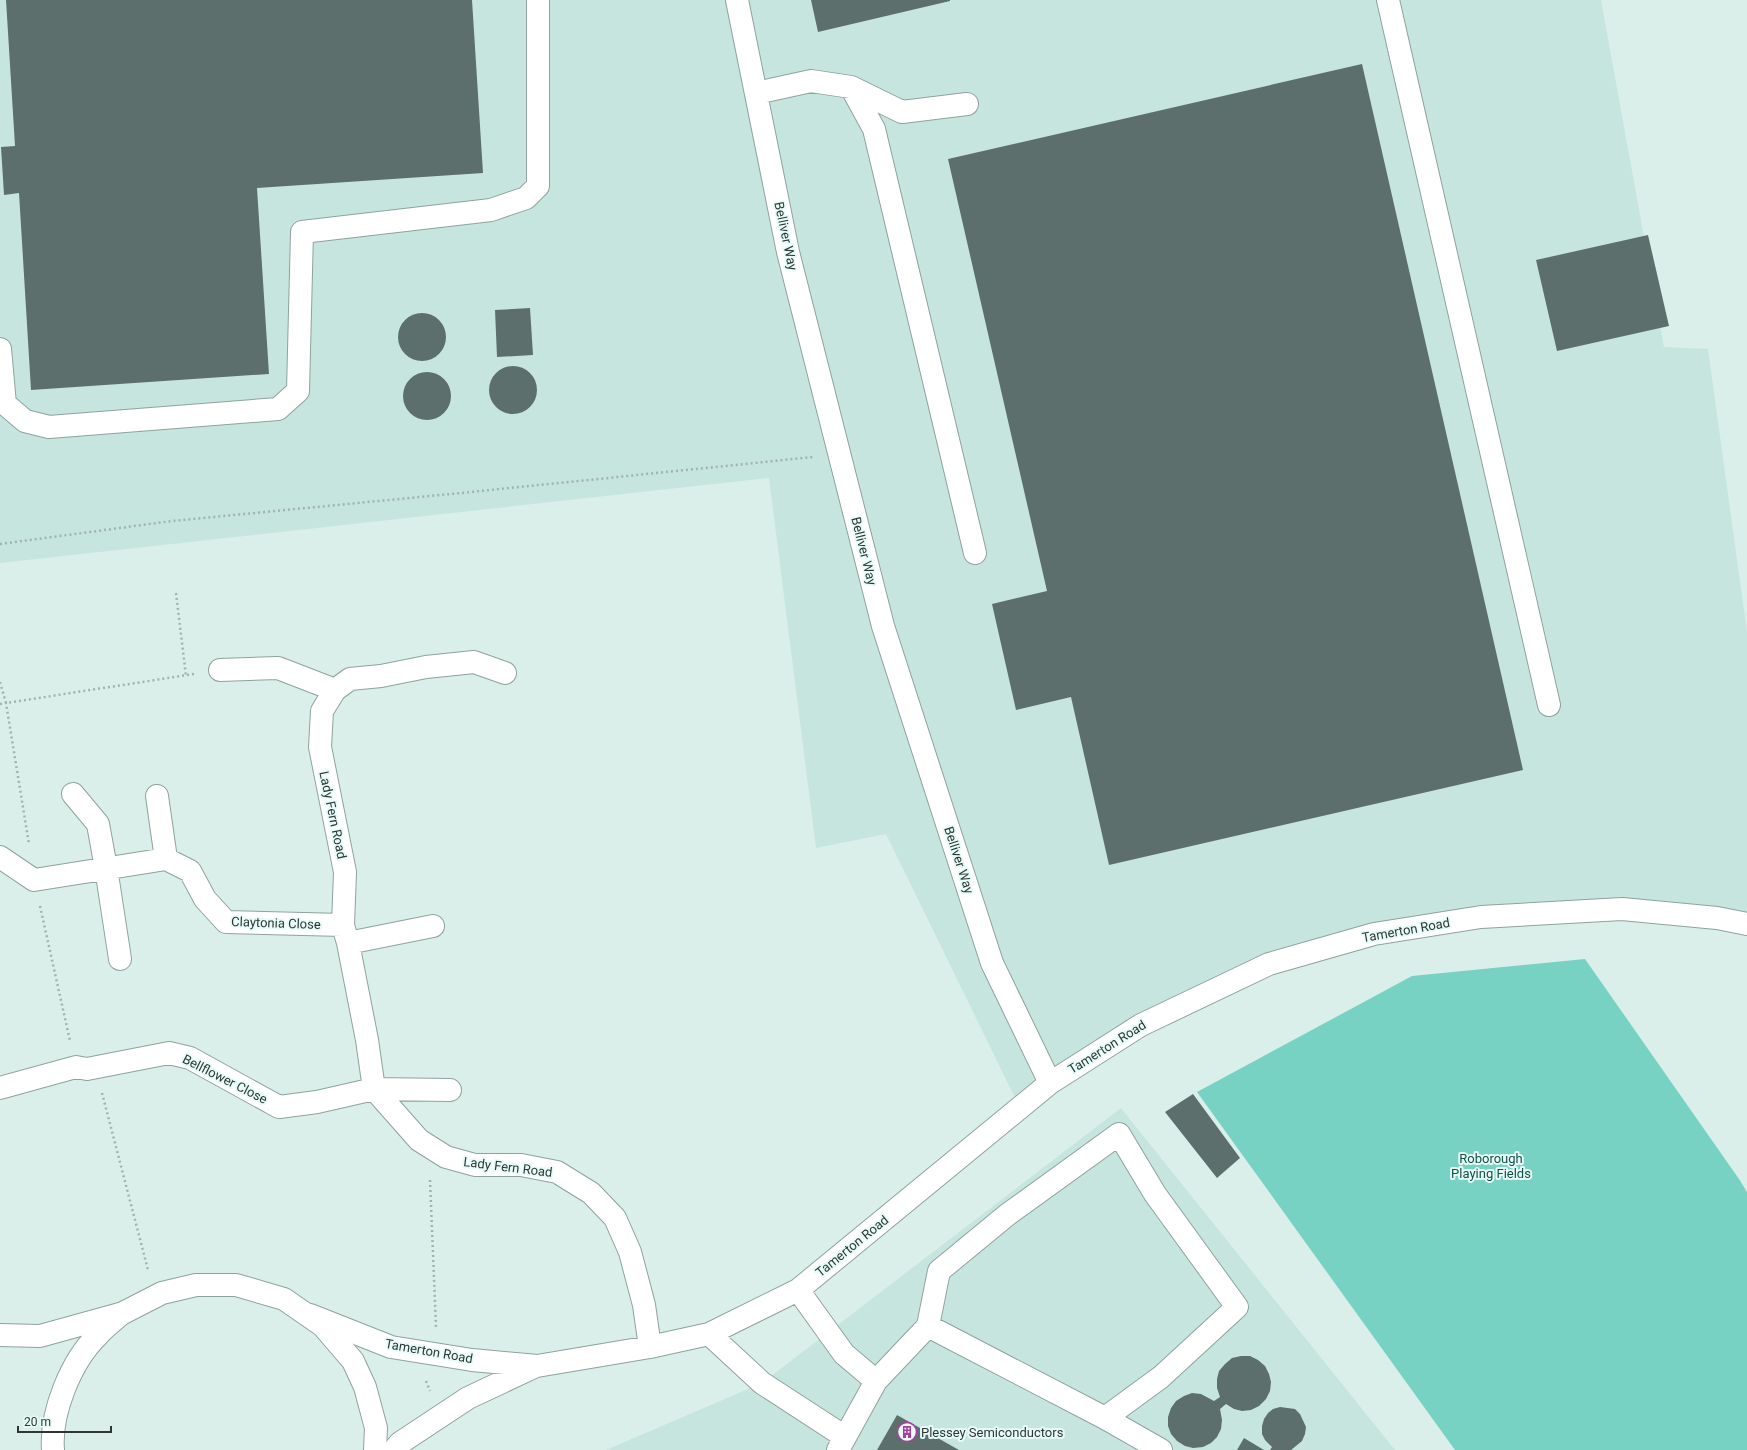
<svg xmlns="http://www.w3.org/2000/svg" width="1747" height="1450" font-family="Roboto,sans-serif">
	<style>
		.built { fill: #c7e5df }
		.green { fill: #78d2c3 }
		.building { fill: #5d6f6c }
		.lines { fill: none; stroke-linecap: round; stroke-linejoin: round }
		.minor-casing { stroke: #8fa29e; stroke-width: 24 }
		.highway-casing { stroke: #8fa29e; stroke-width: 24 }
		.path { stroke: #a2b3af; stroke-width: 2.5; stroke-dasharray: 2 3; stroke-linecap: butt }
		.minor { stroke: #fff; stroke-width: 22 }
		.highway { stroke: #fff; stroke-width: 22 }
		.labels { text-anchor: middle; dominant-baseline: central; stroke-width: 4; stroke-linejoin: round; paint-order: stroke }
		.street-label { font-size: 13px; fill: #2e3634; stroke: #e7fcf8 }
		.park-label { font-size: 13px; fill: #124f47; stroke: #e7fcf8 }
		.poi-label { font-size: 13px; fill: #2e3634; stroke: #e7fcf8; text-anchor: start }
	</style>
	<rect width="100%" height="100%" fill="#daefea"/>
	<path class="built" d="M0,0H1601L1664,347L1708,349L1747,632V925L1622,909L1374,934L1210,992L1020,1108L886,834L816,848L769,478L0,563Z
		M1121,1108L1395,1450H606L762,1383Z"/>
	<path class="green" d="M1585,959L1739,1179L1747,1192V1450H1455L1197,1092L1412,976Z"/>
	<path class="building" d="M6,0H472L483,173L257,188L269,374L31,390L19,193L4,195L1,147L15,146Z
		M811,0H950V1L818,32Z
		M1362,64L1523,770L1109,865L1071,697L1016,710L992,604L1047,591L948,159Z
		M1648,235L1669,326L1557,351L1536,260Z
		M530,308L533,355L497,357L495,310Z
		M398 337a24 24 0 1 1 48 0a24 24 0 1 1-48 0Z
		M489 390a24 24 0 1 1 48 0a24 24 0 1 1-48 0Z
		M403 396a24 24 0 1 1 48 0a24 24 0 1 1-48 0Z
		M1193,1094L1240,1158L1217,1178L1165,1112Z
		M1241,1356H1250L1258,1360L1265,1366L1269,1374L1271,1382L1270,1391L1266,1399L1259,1406L1251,1410L1242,1411L1234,1409L1226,1404L1220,1409L1222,1420L1221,1429L1217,1437L1211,1443L1203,1447L1193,1448L1185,1446L1177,1441L1171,1434L1168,1426V1417L1171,1408L1176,1401L1184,1396L1192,1393L1201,1394L1214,1401L1220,1397L1217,1388V1379L1219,1371L1225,1364L1232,1358Z
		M1280,1407L1295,1409L1300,1414L1306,1427L1305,1434L1302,1441L1291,1450H1270L1272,1447L1265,1440L1262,1434V1426L1264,1419L1268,1413L1273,1409Z
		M897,1415L959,1450H877Z
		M1244,1438L1264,1450H1237Z"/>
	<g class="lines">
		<g class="minor-casing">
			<path id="minor" d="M737,0L788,252L883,626L992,963L1050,1083
				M1388,0L1549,705
				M851,87L874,129L975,553
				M756,93L811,81L851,87L902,112L967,104
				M0,349L5,404L25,421L49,427L278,409L298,391L302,232L491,210L526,198L538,186V0
				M220,670L278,668L335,690
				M505,673L474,662L426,667L381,676L350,679L335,690L322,711L320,747L345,872L343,925L348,943L367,1040L374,1089L419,1140L446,1157L475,1165H521L557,1172L591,1193L615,1218L630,1252L644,1305L650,1347
				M73,794L98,824L106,868L120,959
				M157,796L166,859
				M0,857L34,880L166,859L190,871L205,899L226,922L343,925
				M348,943L433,926
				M0,1088L76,1067L87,1069L169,1053L190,1058L279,1107L317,1102L374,1089L450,1090
				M798,1290L844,1354L876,1381
				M310,1315L391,1347L472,1360L537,1366L650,1347L709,1334L798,1290L1050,1083L1141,1025L1269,964L1374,934L1481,917L1622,909L1717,918L1747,924
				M928,1326L939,1271L1007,1215L1119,1134L1155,1194L1237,1307L1161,1377L1105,1418
				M709,1334L762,1383L845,1437
				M394,1450L400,1443L468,1398L536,1366
				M838,1450L876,1381L928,1326L1105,1418L1161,1450"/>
		</g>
		<g class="highway-casing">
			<path id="highway" d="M0,1335L40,1336L123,1313L162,1293L196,1285H236L284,1299L323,1326L353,1361L365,1387L376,1428L375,1450
				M53,1450C50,1413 71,1361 98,1335C104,1328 112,1322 119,1316"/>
		</g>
		<path class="path" d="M0,544L172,521L461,493L813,457
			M176,593L186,676
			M0,682L6,703L194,674
			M0,704L6,703L29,844
			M40,906L70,1041
			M102,1093L148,1270
			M430,1180L436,1327
			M426,1381L430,1391"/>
		<use href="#minor" class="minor"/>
		<use href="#highway" class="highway"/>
	</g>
	<defs>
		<g id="building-ring" transform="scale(1)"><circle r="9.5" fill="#e7fcf8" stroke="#a93e9e" stroke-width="1.5"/><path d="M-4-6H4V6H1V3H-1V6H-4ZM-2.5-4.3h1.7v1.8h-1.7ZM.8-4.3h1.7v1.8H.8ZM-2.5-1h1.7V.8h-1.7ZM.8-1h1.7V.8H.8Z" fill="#a93e9e"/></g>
	</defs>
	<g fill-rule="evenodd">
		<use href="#building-ring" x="907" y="1432"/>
	</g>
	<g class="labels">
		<g class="street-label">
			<text transform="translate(786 236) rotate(78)">Belliver Way</text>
			<text transform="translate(864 551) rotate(76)">Belliver Way</text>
			<text transform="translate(333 815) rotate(78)">Lady Fern Road</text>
			<text transform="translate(959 860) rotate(72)">Belliver Way</text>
			<text transform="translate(276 923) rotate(2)">Claytonia Close</text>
			<text transform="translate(1406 930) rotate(-10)">Tamerton Road</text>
			<text transform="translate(1107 1047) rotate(-32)">Tamerton Road</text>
			<text transform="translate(225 1079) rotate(27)">Bellflower Close</text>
			<text transform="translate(508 1167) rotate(7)">Lady Fern Road</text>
			<text transform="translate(852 1246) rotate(-39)">Tamerton Road</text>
			<text transform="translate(429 1351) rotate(10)">Tamerton Road</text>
		</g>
		<g class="park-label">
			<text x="1491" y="1158">Roborough<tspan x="1491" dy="15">Playing Fields</tspan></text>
		</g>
		<g class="poi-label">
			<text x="921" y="1432">Plessey Semiconductors</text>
		</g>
	</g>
	<path d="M18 1426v6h93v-6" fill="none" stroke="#2e3634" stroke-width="2"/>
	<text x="24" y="1426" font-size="12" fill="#2e3634" stroke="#e7fcf8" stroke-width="3" paint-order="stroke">20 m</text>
</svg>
